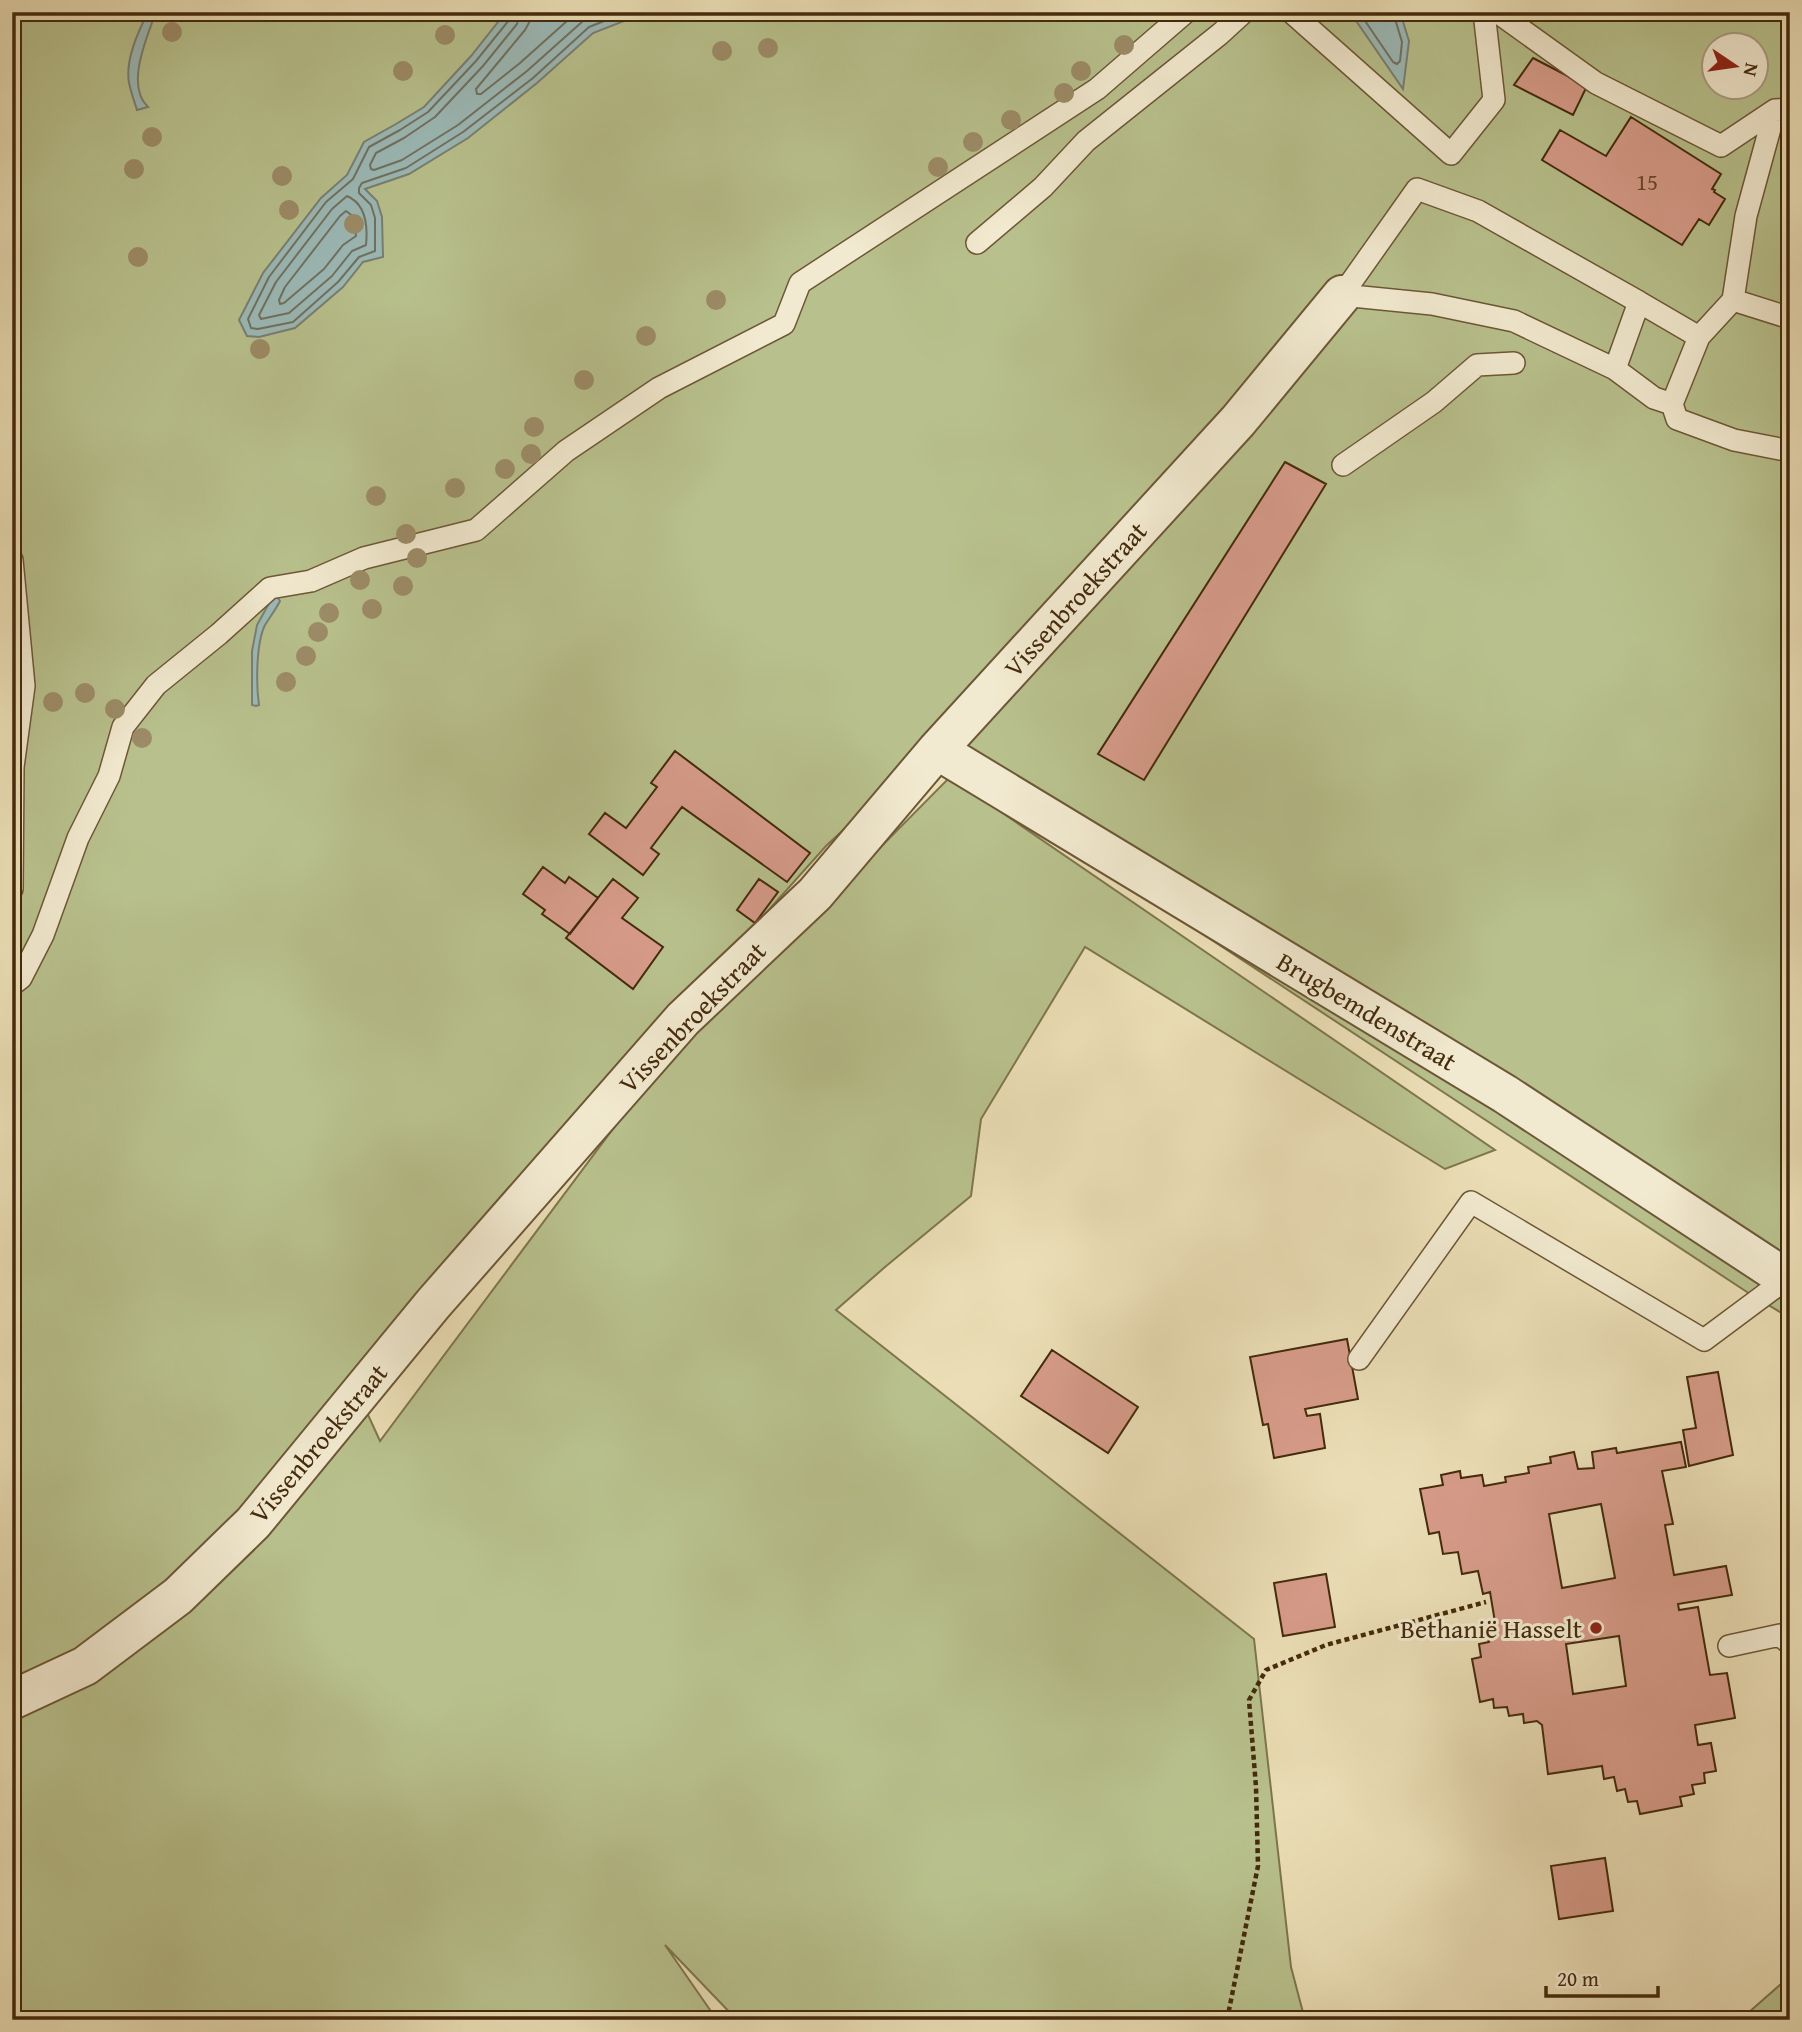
<svg xmlns="http://www.w3.org/2000/svg" width="1802" height="2032" font-family="'Gentium Book Plus',serif">
	<style>
		.green { fill: #b8c18d; stroke: #7e764c; stroke-width: 2; fill-rule: evenodd }
		.water { fill: #9cbab8; stroke: #798073; stroke-width: 2 }
		.lines { fill: none; stroke-linecap: round; stroke-linejoin: round }
		.shore { stroke: #707262; stroke-width: 2 }
		.building { fill: #d79c8a; stroke: #442a0c; stroke-width: 2; fill-rule: evenodd }
		.service-casing { stroke: #6e5736; stroke-width: 24 }
		.minor-casing { stroke: #6e5736; stroke-width: 42 }
		.path { stroke: #442a0c; stroke-width: 4.5; stroke-dasharray: 5 3.5; stroke-linecap: butt }
		.service { stroke: #f2ead0; stroke-width: 21 }
		.minor { stroke: #f2ead0; stroke-width: 38 }
		.tree { fill: #9c8c67 }
		.poi-dot { fill: #8f2418; stroke: #f2ead0; stroke-width: 2.5 }
		.labels { text-anchor: middle; dominant-baseline: central; stroke-width: 6; stroke-linejoin: round; paint-order: stroke }
		.number-label { font-size: 23px; fill: #69462c }
		.street-label { font-size: 26px; fill: #442a0c; stroke: #f2ead0 }
		.poi-label { font-size: 26px; fill: #442a0c; stroke: #f2ead0; text-anchor: end }
	</style>
	<rect width="100%" height="100%" fill="#ebdeb6"/>
	<filter id="stains"><feTurbulence type="fractalNoise" baseFrequency=".00286" numOctaves="4"/><feColorMatrix values="0 0 0 0 .2 0 0 0 0 .09 0 0 0 0 .02 0 0 0 .5 -.17"/></filter>
	<radialGradient id="worn" r=".72"><stop offset=".6" stop-color="#630" stop-opacity="0"/><stop offset="1" stop-color="#630" stop-opacity=".3"/></radialGradient>
	<path class="green" d="M12,12H1790V1318L1750,1294L940,761L915,763L826,846L512,1197L352,1380L380,1441L648,1082L950,777L1495,1150L1445,1169L1085,947L981,1119L971,1196L885,1267L836,1310L1254,1639L1291,1967L1305,2020H1135L1134,2017L1109,2018L1108,2020H737L665,1945L717,2020H12ZM1714,46H1756V88H1714Z
		M1790,1976V2020H1740Z"/>
	<path class="water" d="M148,12H156C147,37 125,86 148,107L137,110C134,101 131,92 129,83C125,60 138,32 148,12Z
		M506,12H647L593,33L537,83L468,138L409,174L365,189L377,201L382,217L383,257L363,262L343,287L295,328L259,337L247,336L239,320L263,273L321,198L347,175L364,142L396,124L424,107L471,56Z
		M1350,12H1400L1409,41L1403,89Z
		M277,597L280,601C276,609 270,617 265,625C256,643 256,685 259,705L256,706L252,705V651L257,625L272,598Z"/>
	<g class="lines">
		<path class="shore" d="M511,12L510,19L476,61L428,112L400,130L369,147L353,179L326,202L269,277L248,319L251,328L258,329L293,322L338,282L359,257L375,251V218L371,205L359,193V188L362,183L406,168L463,132L533,78L589,27L627,12
			M520,12L517,24L483,66L435,117L404,138L376,153L370,165L371,169L374,170L402,160L458,125L527,71L583,21L603,12
			M531,12L530,21L525,30L476,89L477,94H481L520,63L577,12
			M1359,12L1393,62L1397,64L1400,61L1402,42L1393,12
			M347,196C366,204 368,225 366,245L352,251L332,276L289,313L261,319L259,315L276,282L332,209Z
			M346,211L354,217L356,236L343,245L324,269L284,303L280,304L279,300L285,287L340,216Z"/>
	</g>
	<path class="building" d="M1533,58L1587,86L1573,115L1514,85Z
		M1631,117L1721,174L1712,189L1715,190L1714,192L1725,199L1709,225L1699,219L1682,245L1542,160L1560,130L1606,156Z
		M1285,462L1326,484L1144,780L1098,754Z
		M675,751L810,853L787,882L682,807L651,848L659,854L643,875L589,834L605,813L626,828L657,787L651,783Z
		M543,867L565,883L569,877L598,898L570,934L542,914L545,910L523,894Z
		M613,879L638,898L622,918L663,947L633,989L566,938Z
		M759,879L778,892L755,923L737,910Z
		M1347,1339L1358,1399L1305,1409L1307,1416L1320,1414L1325,1448L1274,1458L1268,1424L1263,1425L1250,1357Z
		M1052,1350L1138,1407L1108,1453L1021,1396Z
		M1718,1372L1733,1455L1689,1466L1683,1430L1696,1428L1687,1377Z
		M1681,1442L1686,1467L1662,1471L1673,1524L1665,1525L1674,1575L1726,1566L1732,1595L1678,1604L1679,1610L1698,1607L1710,1675L1727,1673L1735,1718L1695,1725L1698,1745L1711,1743L1716,1771L1704,1773L1705,1783L1692,1785L1694,1794L1680,1797L1682,1806L1640,1814L1637,1801L1628,1802L1625,1789L1617,1791L1614,1777L1604,1779L1602,1766L1548,1774L1542,1725L1537,1721L1524,1723L1523,1714L1509,1716L1507,1707L1494,1708L1493,1699L1480,1702L1472,1659L1481,1657L1479,1644L1489,1642L1486,1629L1496,1628L1490,1592L1483,1594L1478,1571L1462,1574L1458,1552L1443,1554L1439,1532L1429,1534L1420,1489L1443,1485L1441,1475L1460,1471L1461,1478L1482,1475L1484,1486L1506,1482L1505,1477L1529,1473L1528,1467L1551,1463L1550,1457L1574,1452L1578,1469L1594,1468L1592,1452L1616,1448L1617,1453ZM1601,1504L1615,1578L1562,1588L1549,1514ZM1619,1636L1626,1686L1573,1694L1566,1644Z
		M1326,1574L1335,1627L1283,1636L1274,1583Z
		M1605,1858L1613,1911L1559,1919L1551,1866Z"/>
	<g class="lines">
		<g class="service-casing">
			<path id="service" d="M1291,12L1451,154L1494,100L1484,12
				M1497,12L1596,83L1721,146L1775,110L1790,109
				M1417,189L1478,211L1639,302L1615,369L1514,321L1432,304L1342,295Z
				M977,243L1043,187L1086,141L1220,34L1244,12
				M1733,300L1790,318
				M1639,302L1699,337L1733,300L1746,216L1775,110
				M1615,369L1654,398L1672,404L1677,419L1734,440L1790,451
				M1672,404L1699,337
				M1343,465L1434,402L1477,365L1514,363
				M12,560L24,686L13,767L12,889
				M12,985L21,978L43,935L78,838L109,776L123,727L156,685L219,634L270,588L311,581L364,558L476,530L566,451L659,388L784,324L800,283L1097,89L1186,12
				M1359,1359L1471,1202L1704,1340L1786,1279
				M1729,1646L1780,1635L1790,1644"/>
		</g>
		<g class="minor-casing">
			<path id="minor" d="M937,750L1505,1094L1790,1281
				M12,1700L85,1666L178,1596L253,1523L433,1304L683,1019L815,894L937,750L1238,421L1342,295"/>
		</g>
		<path class="path" d="M1227,2020L1258,1866L1256,1787L1249,1700L1266,1670L1326,1645L1486,1602"/>
		<use href="#service" class="service"/>
		<use href="#minor" class="minor"/>
	</g>
	<g class="tree">
		<circle cx="172" cy="32" r="10"/>
		<circle cx="445" cy="35" r="10"/>
		<circle cx="1124" cy="45" r="10"/>
		<circle cx="768" cy="48" r="10"/>
		<circle cx="722" cy="51" r="10"/>
		<circle cx="403" cy="71" r="10"/>
		<circle cx="1081" cy="71" r="10"/>
		<circle cx="1064" cy="93" r="10"/>
		<circle cx="1011" cy="120" r="10"/>
		<circle cx="152" cy="137" r="10"/>
		<circle cx="973" cy="142" r="10"/>
		<circle cx="938" cy="167" r="10"/>
		<circle cx="134" cy="169" r="10"/>
		<circle cx="282" cy="176" r="10"/>
		<circle cx="289" cy="210" r="10"/>
		<circle cx="354" cy="224" r="10"/>
		<circle cx="138" cy="257" r="10"/>
		<circle cx="716" cy="300" r="10"/>
		<circle cx="646" cy="336" r="10"/>
		<circle cx="260" cy="349" r="10"/>
		<circle cx="584" cy="380" r="10"/>
		<circle cx="534" cy="427" r="10"/>
		<circle cx="531" cy="454" r="10"/>
		<circle cx="505" cy="469" r="10"/>
		<circle cx="455" cy="488" r="10"/>
		<circle cx="376" cy="496" r="10"/>
		<circle cx="406" cy="534" r="10"/>
		<circle cx="417" cy="558" r="10"/>
		<circle cx="360" cy="580" r="10"/>
		<circle cx="403" cy="586" r="10"/>
		<circle cx="372" cy="609" r="10"/>
		<circle cx="329" cy="613" r="10"/>
		<circle cx="318" cy="632" r="10"/>
		<circle cx="306" cy="656" r="10"/>
		<circle cx="286" cy="682" r="10"/>
		<circle cx="85" cy="693" r="10"/>
		<circle cx="53" cy="702" r="10"/>
		<circle cx="115" cy="709" r="10"/>
		<circle cx="142" cy="738" r="10"/>
	</g>
	<circle class="poi-dot" cx="1596" cy="1628" r="7"/>
	<g class="labels">
		<g class="number-label">
			<text x="1647" y="181">15</text>
		</g>
		<g class="street-label">
			<text transform="translate(1075 599) rotate(-48)">Vissenbroekstraat</text>
			<text transform="translate(1367 1011) rotate(31)">Brugbemdenstraat</text>
			<text transform="translate(692 1017) rotate(-46)">Vissenbroekstraat</text>
			<text transform="translate(318 1443) rotate(-50)">Vissenbroekstraat</text>
		</g>
		<g class="poi-label">
			<text x="1582" y="1628">Bethanië Hasselt</text>
		</g>
	</g>
	<rect width="1802" height="2032" fill="none" stroke="#ebdeb6" stroke-width="42"/>
	<rect x="14" y="14" width="1774" height="2004" fill="none" stroke="#442a0c" stroke-width="3.5"/>
	<rect x="21" y="21" width="1760" height="1990" fill="none" stroke="#442a0c" stroke-width="2"/>
	<g transform="translate(1735 66) rotate(103)"><circle r="33" fill="#f2ead0" stroke="#ac9d82" stroke-width="2"/>
	<path d="M0-5L12 26L0 18L-12 26Z" fill="#8f2418"/>
	<text y="-10" font-size="19" font-weight="bold" text-anchor="middle" fill="#442a0c">N</text>
	</g>
	<path d="M1546 1986v10h112v-10" fill="none" stroke="#442a0c" stroke-width="3.5"/>
	<text x="1557" y="1986" font-size="21" fill="#442a0c" stroke="#f2ead0" stroke-width="5" paint-order="stroke">20 m</text>
	<rect width="100%" height="100%" filter="url(#stains)"/>
	<rect width="100%" height="100%" fill="url(#worn)"/>
</svg>
